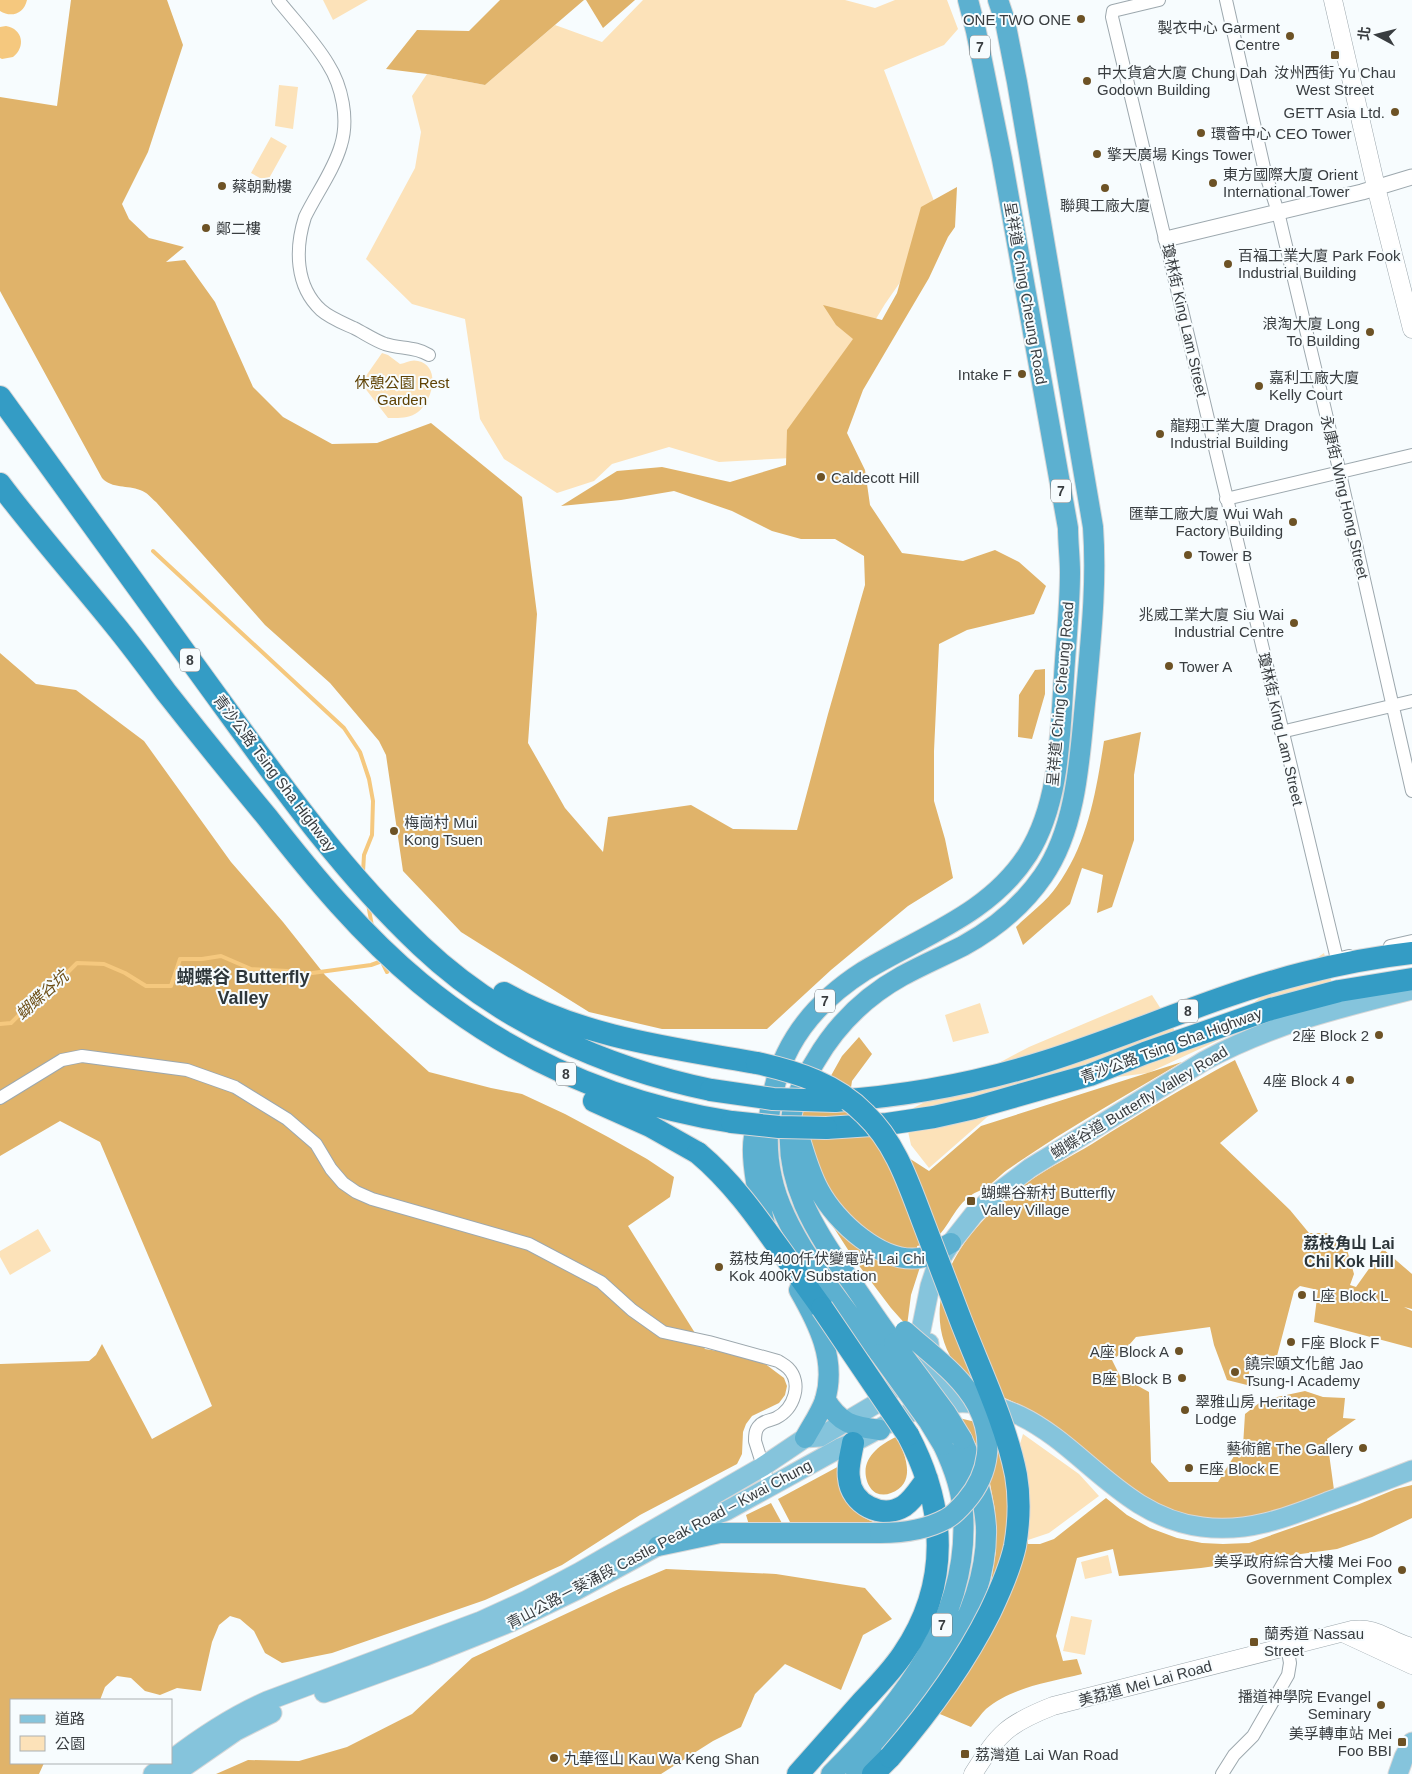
<svg xmlns="http://www.w3.org/2000/svg" width="1412" height="1774" font-family="Arial,'Noto Sans TC',sans-serif">
	<style>
		.green { fill: #fce2b9 }
		.forest { fill: #e0b36a }
		.water { fill: #f5c87e }
		.lines { fill: none; stroke-linecap: round; stroke-linejoin: round }
		.stream { stroke: #f5c87e; stroke-width: 4 }
		.minor-casing { stroke: #9da8ae; stroke-width: 14 }
		.tertiary-casing { stroke: #9da8ae; stroke-width: 17 }
		.secondary-casing { stroke: #9da8ae; stroke-width: 19 }
		.primary-casing { stroke: #d7d8d9; stroke-width: 21 }
		.trunk-casing { stroke: #d7d8d9; stroke-width: 22 }
		.motorway-casing { stroke: #d7d8d9; stroke-width: 24 }
		.minor { stroke: #fff; stroke-width: 12 }
		.tertiary { stroke: #fff; stroke-width: 15 }
		.secondary { stroke: #fff; stroke-width: 18 }
		.primary { stroke: #85c4dc; stroke-width: 19 }
		.trunk { stroke: #5cb0d0; stroke-width: 20 }
		.motorway { stroke: #349cc5; stroke-width: 22 }
		.trunk-bridge-casing { stroke: #d7d8d9; stroke-width: 22; stroke-linecap: butt }
		.motorway-bridge-casing { stroke: #d7d8d9; stroke-width: 24; stroke-linecap: butt }
		.trunk-bridge { stroke: #5cb0d0; stroke-width: 20 }
		.motorway-bridge { stroke: #349cc5; stroke-width: 22 }
		.poi-dot { fill: #6d5225; stroke: #f7fcfe; stroke-width: 2 }
		.labels { text-anchor: middle; dominant-baseline: central; stroke-width: 4; stroke-linejoin: round; paint-order: stroke }
		.shield { fill: #f7fcfe; stroke: #727679; stroke-width: 1 }
		.shield-label { font-size: 14px; font-weight: bold; fill: #393d40 }
		.poi-label { font-size: 15px; fill: #393d40; stroke: #f7fcfe; text-anchor: start }
		.street-label { font-size: 15px; fill: #393d40; stroke: #f7fcfe }
		.park-label { font-size: 15px; fill: #5f4204; stroke: #f7fcfe }
		.water-label { font-size: 16px; font-style: italic; fill: #6c4e16; stroke: #f7fcfe }
		.neighbourhood-label { font-size: 16px; font-weight: bold; fill: #2d363a; stroke: #f7fcfe }
		.quarter-label { font-size: 18px; font-weight: bold; fill: #2d363a; stroke: #f7fcfe }
	</style>
	<rect width="100%" height="100%" fill="#f7fcfe"/>
	<path class="green" d="M323,0H368L333,20Z
		M643,0H845L875,8L895,0H947L958,29L944,45L884,70L942,222L885,304L791,458L719,462L669,447L612,464L594,481L557,493L504,459L480,419L465,319L412,304L366,259L415,168L421,132L412,96L427,74L485,85L555,25L602,42Z
		M279,85L298,87L293,129L275,126Z
		M271,137L287,146L267,182L251,173Z
		M382,353L388,355L400,364C406,363 411,359 418,361C442,366 432,402 418,412C409,419 398,418 388,418L361,383Z
		M1324,953L1333,987L1148,1073L1018,1090L929,1168L911,1145L904,1113L1029,1047L1152,995L1175,1031L1243,1010Z
		M980,1003L989,1033L953,1042L945,1015Z
		M38,1229L51,1251L10,1275L0,1257V1251Z
		M1023,1434L1079,1474L1099,1496L1049,1533L1028,1540L1017,1454Z
		M1108,1555L1112,1573L1085,1579L1081,1562Z
		M1071,1616L1092,1620L1085,1655L1063,1651Z"/>
	<path class="forest" d="M71,0H167L183,45L148,152L122,204L129,219L149,238L184,247L166,262L185,260L215,302L253,387L283,417L332,444L377,443L431,423L522,497L537,614L528,743L565,808L603,852L608,817L691,805L733,829L797,830L828,714L865,585L864,556L835,539H801L772,531L732,511L674,491L621,500L561,506L617,471L662,467L730,482L786,465L787,430L853,339L836,325L823,305L882,320L897,293L921,207L957,187L955,227L948,237L929,278L863,390L847,433L865,470L870,505L902,553L963,561L995,550L1019,562L1046,586L1034,614L967,630L939,644L934,751V801L945,839L953,878L908,906L831,970L767,1029H662L589,1012L461,932L403,871L386,755L379,741L330,683L265,625L156,502C151,498 147,492 140,490C128,485 112,489 102,478L0,291V97L57,106Z
		M500,0H584L485,85L427,74L386,69L417,30L469,31Z
		M586,0H635L603,28Z
		M0,653L36,684L76,690L144,741L231,862L283,922L325,975L385,1032L429,1072L491,1088L522,1094L565,1114L608,1137L647,1159L674,1177L670,1197L628,1226L705,1349L756,1357L784,1378L787,1386L785,1395L779,1403L752,1416L746,1424L743,1432L742,1454L737,1464L640,1515L562,1565L485,1600L332,1653L282,1663L265,1653L254,1631L240,1619L230,1616L219,1625L212,1642L201,1691L177,1688L160,1695L145,1691L131,1678L117,1676L105,1687L100,1700H11V1763H44L39,1774H0V1364L89,1361L96,1355L102,1344L152,1439L212,1406L100,1142L60,1121L0,1156Z
		M1045,669V694L1032,739L1018,737L1019,695L1035,670Z
		M1141,732L1134,775V840L1112,907L1097,913L1103,875L1082,868L1070,904L1023,945L1016,927C1029,914 1047,901 1057,886C1088,843 1096,792 1104,741Z
		M859,1037L872,1054L852,1081L850,1094L867,1131L929,1171L981,1126L1182,1062C1125,1096 1066,1129 1010,1168C1002,1173 995,1181 987,1187C982,1190 975,1192 970,1196C948,1212 947,1242 917,1246L920,1267L911,1295L907,1326L891,1308L854,1259L823,1211L805,1171L799,1093L823,1090L842,1056Z
		M1235,1060L1258,1111L1220,1143L1290,1210L1309,1233H1329L1346,1246L1354,1274L1350,1285L1356,1287L1383,1249L1412,1274V1309L1404,1307L1412,1311V1348L1314,1322L1318,1290L1300,1286L1294,1291L1277,1356L1252,1355L1247,1385L1227,1380L1214,1345L1210,1327L1136,1337L1123,1352L1112,1360L1120,1376L1149,1392L1151,1462L1169,1482H1218L1236,1453L1243,1446L1245,1414L1263,1400L1305,1391L1323,1397L1345,1398L1343,1418L1356,1419L1327,1439L1334,1490C1295,1506 1252,1523 1209,1519C1184,1516 1159,1507 1138,1494C1127,1487 1117,1477 1107,1468C1081,1447 1054,1423 1024,1407C1005,1397 973,1387 959,1369C936,1341 935,1305 948,1273C963,1235 998,1203 1031,1180C1050,1167 1072,1156 1092,1144C1139,1114 1186,1086 1235,1060Z
		M959,1418L1009,1430L1028,1544H1040L1054,1539L1106,1498L1127,1515L1150,1528L1177,1538L1202,1543L1223,1544L1249,1543L1357,1505L1396,1489L1412,1485V1518L1372,1537L1337,1549L1201,1568L1119,1576L1113,1549L1077,1558L1056,1636L1063,1661L1077,1659L1082,1674C1050,1682 1012,1687 986,1709C981,1714 976,1721 971,1727L935,1712L989,1593L996,1551L995,1510L989,1478L976,1444Z
		M896,1437C906,1454 917,1484 891,1493C886,1495 881,1495 876,1493C872,1491 868,1485 867,1481C860,1459 879,1445 896,1437Z
		M843,1464C846,1495 844,1511 876,1523L877,1528L794,1526L790,1522L778,1499Z
		M771,1503L784,1527L750,1528L746,1515Z
		M666,1569L776,1574L865,1588L892,1619L863,1635L841,1690L785,1664L755,1694L741,1727L713,1741L661,1774H216L248,1760L299,1761L347,1747L412,1714L472,1658L621,1588Z"/>
	<path class="water" d="M0,0H27C24,14 11,18 0,11Z
		M6,26C23,29 26,47 13,57L2,59L0,58V27Z"/>
	<g class="lines">
		<path class="stream" d="M153,551L344,728L360,752L369,779L373,801L372,835L364,855L363,872
			M368,904L372,926
			M383,964L387,972
			M0,1024L11,1023L31,1003L49,991L77,963L104,964L125,973L146,986H171L180,959H202L221,956L251,969L287,971L305,974L371,965L382,961"/>
		<g class="minor-casing">
			<path id="minor" d="M278,0C294,20 315,42 328,64C342,86 349,119 341,145C334,170 316,194 305,217C295,248 295,286 321,310C330,318 343,323 354,328C364,333 374,340 385,344C400,349 415,346 429,355
				M1159,0L1113,11L1112,17C1188,330 1259,645 1337,959L1349,956
				M1226,0L1265,172L1278,212L1336,456L1412,791
				M1226,499L1412,455
				M1281,732L1412,701
				M1390,946L1412,941
				M0,1098L62,1060L82,1056L187,1070L235,1087L287,1119L316,1144L331,1169L343,1183L356,1192L372,1199L529,1244L601,1282L632,1310L663,1332L709,1342L778,1361C781,1363 785,1365 788,1368C803,1383 794,1409 776,1418C770,1421 764,1420 759,1426C755,1430 755,1436 755,1441L770,1488
				M1222,1774L1234,1755L1253,1736L1288,1675L1290,1663L1287,1646"/>
		</g>
		<g class="tertiary-casing">
			<path id="tertiary" d="M1166,239L1362,192L1412,177"/>
		</g>
		<g class="secondary-casing">
			<path id="secondary" d="M1333,0L1376,187L1412,329
				M1343,1633L1412,1665
				M973,1774C999,1733 1007,1724 1053,1706L1352,1630C1377,1626 1389,1642 1412,1647"/>
		</g>
		<g class="primary-casing">
			<path id="primary" d="M929,1343C931,1379 941,1384 969,1402
				M324,1693L426,1656L511,1622L577,1590L658,1546L673,1534L696,1522L726,1511L840,1448C871,1437 899,1412 932,1406C1057,1380 1093,1514 1202,1527C1247,1533 1286,1518 1327,1502C1355,1492 1384,1481 1412,1470
				M171,1760C201,1737 233,1716 267,1701L481,1621L527,1600L578,1573L762,1467L805,1438L820,1437L879,1402L898,1383L911,1363L919,1340L930,1286L937,1265L951,1243L974,1214L1001,1190L1030,1168L1204,1061C1270,1025 1339,1008 1412,990
				M153,1774L168,1763
				M174,1774L236,1731L272,1713
				M1398,1774L1404,1757L1412,1742"/>
		</g>
		<g class="trunk-casing">
			<path id="trunk" d="M797,1129C803,1149 809,1172 819,1190C836,1222 882,1264 920,1258C931,1256 941,1248 951,1243
				M766,1229C761,1209 746,1148 756,1131C758,1128 764,1124 768,1121
				M799,1290C818,1323 837,1360 825,1400C820,1414 812,1425 805,1438
				M894,1343C879,1323 866,1303 852,1283C816,1233 780,1179 792,1113C796,1095 806,1076 816,1060C837,1024 866,996 902,976C922,965 943,956 963,946C994,929 1023,905 1043,876C1078,826 1080,751 1086,693C1091,637 1097,583 1093,527L1017,82L1005,21L998,0
				M880,1354C843,1306 784,1236 772,1178C765,1148 767,1119 774,1089C786,1037 820,999 864,971C922,936 990,914 1028,854C1060,803 1060,735 1064,676C1066,642 1070,607 1070,572C1070,558 1068,543 1068,528L1002,159L976,31L968,0
				M825,1399C840,1424 852,1426 880,1430
				M658,1546L720,1533H880
				M831,1774C901,1705 970,1618 963,1514C962,1491 953,1466 943,1445
				M856,1774C915,1713 989,1617 986,1527C984,1496 974,1467 962,1439"/>
		</g>
		<g class="motorway-casing">
			<path id="motorway" d="M0,397C69,492 138,588 207,683C274,775 338,868 421,946C500,1021 605,1068 711,1090
				M0,484C36,532 76,577 114,624C132,646 149,669 166,692C199,734 233,776 267,817C313,876 362,935 420,983C511,1058 616,1104 732,1122
				M504,993C581,1037 671,1048 757,1063
				M594,1101L650,1126L698,1153
				M835,1101C906,1096 978,1083 1047,1061C1133,1034 1216,995 1304,973C1340,964 1376,957 1412,953
				M826,1128L887,1124L934,1117L974,1108L1090,1075L1145,1053L1271,1009L1339,991L1412,979
				M789,1262L822,1308
				M853,1443C851,1455 847,1467 849,1478C851,1504 882,1520 904,1506C914,1499 920,1488 927,1479
				M798,1774C819,1750 840,1727 861,1703C876,1687 891,1672 903,1654C951,1584 946,1507 908,1435
				M873,1774L890,1757"/>
		</g>
		<use href="#minor" class="minor"/>
		<use href="#tertiary" class="tertiary"/>
		<use href="#secondary" class="secondary"/>
		<use href="#primary" class="primary"/>
		<use href="#trunk" class="trunk"/>
		<use href="#motorway" class="motorway"/>
		<g class="trunk-bridge-casing">
			<path id="trunk-bridge" d="M894,1343L946,1413L962,1439
				M880,1354L929,1422L943,1445
				M880,1533C903,1533 926,1530 946,1519C954,1515 960,1508 966,1501C990,1473 994,1438 977,1405C961,1375 929,1353 905,1331"/>
		</g>
		<g class="motorway-bridge-casing">
			<path id="motorway-bridge" d="M757,1063C797,1072 836,1084 865,1114C896,1143 909,1185 924,1224C936,1256 949,1289 961,1321C980,1370 1006,1424 1016,1475C1020,1498 1019,1523 1015,1546C1010,1569 1000,1591 990,1612C963,1666 929,1712 890,1757
				M711,1090L773,1099L835,1101
				M732,1122L779,1127L826,1128
				M698,1153C735,1184 761,1223 789,1262
				M822,1308L908,1435"/>
		</g>
		<use href="#trunk-bridge" class="trunk-bridge"/>
		<use href="#motorway-bridge" class="motorway-bridge"/>
	</g>
	<g class="poi-dot">
		<circle cx="1081" cy="19" r="5"/>
		<circle cx="1290" cy="36" r="5"/>
		<rect x="1330" y="50" width="10" height="10" rx="2.5"/>
		<circle cx="1087" cy="81" r="5"/>
		<circle cx="1395" cy="112" r="5"/>
		<circle cx="1201" cy="133" r="5"/>
		<circle cx="1097" cy="154" r="5"/>
		<circle cx="1213" cy="183" r="5"/>
		<circle cx="222" cy="186" r="5"/>
		<circle cx="1105" cy="188" r="5"/>
		<circle cx="206" cy="228" r="5"/>
		<circle cx="1228" cy="264" r="5"/>
		<circle cx="1370" cy="332" r="5"/>
		<circle cx="1022" cy="374" r="5"/>
		<circle cx="1259" cy="386" r="5"/>
		<circle cx="1160" cy="434" r="5"/>
		<circle cx="821" cy="477" r="5"/>
		<circle cx="1293" cy="522" r="5"/>
		<circle cx="1188" cy="555" r="5"/>
		<circle cx="1294" cy="623" r="5"/>
		<circle cx="1169" cy="666" r="5"/>
		<circle cx="394" cy="831" r="5"/>
		<circle cx="1379" cy="1035" r="5"/>
		<circle cx="1350" cy="1080" r="5"/>
		<rect x="966" y="1196" width="10" height="10" rx="2.5"/>
		<circle cx="719" cy="1267" r="5"/>
		<circle cx="1302" cy="1295" r="5"/>
		<circle cx="1291" cy="1342" r="5"/>
		<circle cx="1179" cy="1351" r="5"/>
		<circle cx="1235" cy="1372" r="5"/>
		<circle cx="1182" cy="1378" r="5"/>
		<circle cx="1185" cy="1410" r="5"/>
		<circle cx="1363" cy="1448" r="5"/>
		<circle cx="1189" cy="1468" r="5"/>
		<circle cx="1402" cy="1570" r="5"/>
		<rect x="1249" y="1637" width="10" height="10" rx="2.5"/>
		<circle cx="1381" cy="1705" r="5"/>
		<rect x="1397" y="1737" width="10" height="10" rx="2.5"/>
		<rect x="960" y="1749" width="10" height="10" rx="2.5"/>
		<circle cx="554" cy="1758" r="5"/>
	</g>
	<g class="labels">
		<g class="shield">
			<rect x="970" y="35.5" width="20" height="23" rx="4"/>
			<rect x="1051" y="479.5" width="20" height="23" rx="4"/>
			<rect x="180" y="648.5" width="20" height="23" rx="4"/>
			<rect x="815" y="989.5" width="20" height="23" rx="4"/>
			<rect x="1178" y="999.5" width="20" height="23" rx="4"/>
			<rect x="556" y="1062.5" width="20" height="23" rx="4"/>
			<rect x="932" y="1613.5" width="20" height="23" rx="4"/>
		</g>
		<g class="shield-label">
			<text x="980" y="47">7</text>
			<text x="1061" y="491">7</text>
			<text x="190" y="660">8</text>
			<text x="825" y="1001">7</text>
			<text x="1188" y="1011">8</text>
			<text x="566" y="1074">8</text>
			<text x="942" y="1625">7</text>
		</g>
		<g class="poi-label">
			<text x="1071" y="19" text-anchor="end">ONE TWO ONE</text>
			<text x="1280" y="27" text-anchor="end">製衣中心 Garment<tspan x="1280" dy="17">Centre</tspan></text>
			<text x="1097" y="72">中大貨倉大廈 Chung Dah<tspan x="1097" dy="17">Godown Building</tspan></text>
			<text x="1335" y="72" text-anchor="middle">汝州西街 Yu Chau<tspan x="1335" dy="17">West Street</tspan></text>
			<text x="1385" y="112" text-anchor="end">GETT Asia Ltd.</text>
			<text x="1211" y="133">環薈中心 CEO Tower</text>
			<text x="1107" y="154">擎天廣場 Kings Tower</text>
			<text x="1223" y="174">東方國際大廈 Orient<tspan x="1223" dy="17">International Tower</tspan></text>
			<text x="232" y="186">蔡朝勳樓</text>
			<text x="1105" y="205" text-anchor="middle">聯興工廠大廈</text>
			<text x="216" y="228">鄭二樓</text>
			<text x="1238" y="255">百福工業大廈 Park Fook<tspan x="1238" dy="17">Industrial Building</tspan></text>
			<text x="1360" y="323" text-anchor="end">浪淘大廈 Long<tspan x="1360" dy="17">To Building</tspan></text>
			<text x="1012" y="374" text-anchor="end">Intake F</text>
			<text x="1269" y="377">嘉利工廠大廈<tspan x="1269" dy="17">Kelly Court</tspan></text>
			<text x="1170" y="425">龍翔工業大廈 Dragon<tspan x="1170" dy="17">Industrial Building</tspan></text>
			<text x="831" y="477">Caldecott Hill</text>
			<text x="1283" y="513" text-anchor="end">匯華工廠大廈 Wui Wah<tspan x="1283" dy="17">Factory Building</tspan></text>
			<text x="1198" y="555">Tower B</text>
			<text x="1284" y="614" text-anchor="end">兆威工業大廈 Siu Wai<tspan x="1284" dy="17">Industrial Centre</tspan></text>
			<text x="1179" y="666">Tower A</text>
			<text x="404" y="822">梅崗村 Mui<tspan x="404" dy="17">Kong Tsuen</tspan></text>
			<text x="1369" y="1035" text-anchor="end">2座 Block 2</text>
			<text x="1340" y="1080" text-anchor="end">4座 Block 4</text>
			<text x="981" y="1192">蝴蝶谷新村 Butterfly<tspan x="981" dy="17">Valley Village</tspan></text>
			<text x="729" y="1258">荔枝角400仟伏變電站 Lai Chi<tspan x="729" dy="17">Kok 400kV Substation</tspan></text>
			<text x="1312" y="1295">L座 Block L</text>
			<text x="1301" y="1342">F座 Block F</text>
			<text x="1169" y="1351" text-anchor="end">A座 Block A</text>
			<text x="1245" y="1363">饒宗頤文化館 Jao<tspan x="1245" dy="17">Tsung-I Academy</tspan></text>
			<text x="1172" y="1378" text-anchor="end">B座 Block B</text>
			<text x="1195" y="1401">翠雅山房 Heritage<tspan x="1195" dy="17">Lodge</tspan></text>
			<text x="1353" y="1448" text-anchor="end">藝術館 The Gallery</text>
			<text x="1199" y="1468">E座 Block E</text>
			<text x="1392" y="1561" text-anchor="end">美孚政府綜合大樓 Mei Foo<tspan x="1392" dy="17">Government Complex</tspan></text>
			<text x="1264" y="1633">蘭秀道 Nassau<tspan x="1264" dy="17">Street</tspan></text>
			<text x="1371" y="1696" text-anchor="end">播道神學院 Evangel<tspan x="1371" dy="17">Seminary</tspan></text>
			<text x="1392" y="1733" text-anchor="end">美孚轉車站 Mei<tspan x="1392" dy="17">Foo BBI</tspan></text>
			<text x="975" y="1754">荔灣道 Lai Wan Road</text>
			<text x="564" y="1758">九華徑山 Kau Wa Keng Shan</text>
		</g>
		<g class="street-label">
			<text transform="translate(1026 293) rotate(80)">呈祥道 Ching Cheung Road</text>
			<text transform="translate(1185 320) rotate(77)">瓊林街 King Lam Street</text>
			<text transform="translate(1345 497) rotate(77)">永康街 Wing Hong Street</text>
			<text transform="translate(1060 694) rotate(-85)">呈祥道 Ching Cheung Road</text>
			<text transform="translate(1281 729) rotate(77)">瓊林街 King Lam Street</text>
			<text transform="translate(275 773) rotate(53)">青沙公路 Tsing Sha Highway</text>
			<text transform="translate(1171 1045) rotate(-20)">青沙公路 Tsing Sha Highway</text>
			<text transform="translate(1139 1102) rotate(-31)">蝴蝶谷道 Butterfly Valley Road</text>
			<text transform="translate(659 1544) rotate(-28)">青山公路－葵涌段 Castle Peak Road – Kwai Chung</text>
			<text transform="translate(1145 1683) rotate(-15)">美荔道 Mei Lai Road</text>
		</g>
		<g class="park-label">
			<text x="402" y="382">休憩公園 Rest<tspan x="402" dy="17">Garden</tspan></text>
		</g>
		<g class="water-label">
			<text transform="translate(42 995) rotate(-42)">蝴蝶谷坑</text>
		</g>
		<g class="neighbourhood-label">
			<text x="1349" y="1243">荔枝角山 Lai<tspan x="1349" dy="18">Chi Kok Hill</tspan></text>
		</g>
		<g class="quarter-label">
			<text x="243" y="977">蝴蝶谷 Butterfly<tspan x="243" dy="21">Valley</tspan></text>
		</g>
	</g>
	<rect x="10" y="1699" width="162" height="65" fill="#f7fcfe" stroke="#abb0b2"/>
	<rect x="20" y="1715" width="25" height="8" fill="#85c4dc" stroke="#abb0b2"/>
	<text x="55" y="1724" font-size="15" fill="#393d40">道路</text>
	<rect x="20" y="1736" width="25" height="15" fill="#fce2b9" stroke="#abb0b2"/>
	<text x="55" y="1749" font-size="15" fill="#393d40">公園</text>
	<g transform="translate(1377 35) rotate(277)" stroke="#f7fcfe" stroke-width="4" paint-order="stroke">
	<path d="M0-4L9 19L0 12L-9 19Z" fill="#393d40"/>
	<text y="-8" font-size="14" font-weight="bold" text-anchor="middle" fill="#393d40">北</text>
	</g>
</svg>
